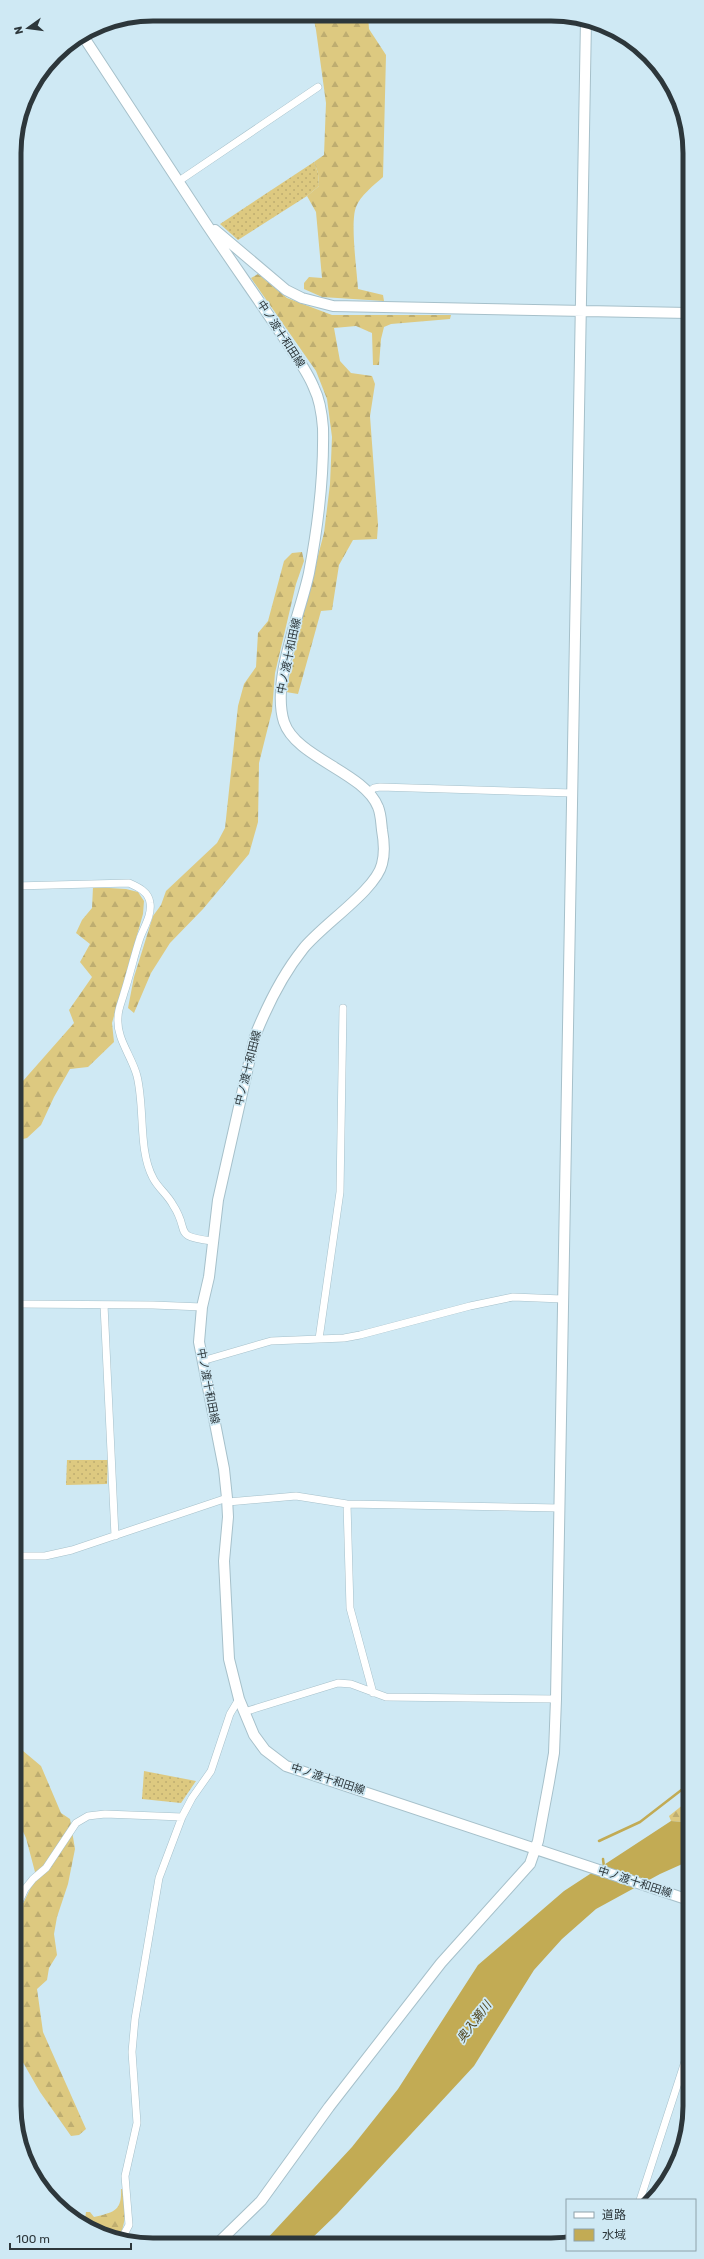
<svg xmlns="http://www.w3.org/2000/svg" width="704" height="2259" font-family="Rubik,'Noto Sans JP',sans-serif">
	<style>
		.grass { fill: url(#grass-dots) }
		.forest { fill: url(#forest-firs) }
		.water { fill: #c2ab54 }
		.lines { fill: none; stroke-linecap: round; stroke-linejoin: round }
		.stream { stroke: #c2ab54; stroke-width: 2.5 }
		.street-casing { stroke: #a6c0ca; stroke-width: 8 }
		.secondary-casing { stroke: #a6c0ca; stroke-width: 12 }
		.street { stroke: #fff; stroke-width: 7 }
		.secondary { stroke: #fff; stroke-width: 10 }
		.labels { text-anchor: middle; dominant-baseline: central; stroke-width: 3.5; stroke-linejoin: round; paint-order: stroke }
		.street-label { font-size: 11px; fill: #2d373b; stroke: #cfe9f4 }
		.water-label { font-size: 12px; font-style: italic; fill: #504620; stroke: #cfe9f4 }
		.rim { fill: none; stroke: #2d373b; stroke-width: 5 }
	</style>
	<defs>
		<pattern id="grass-dots" width="8" height="8" patternUnits="userSpaceOnUse"><rect width="8" height="8" fill="#ddc980"/><path d="M2 2h.1M6 6h.1" fill="none" stroke="#bead70" stroke-width="1.8" stroke-linecap="round"/></pattern>
		<pattern id="forest-firs" width="22" height="20" patternUnits="userSpaceOnUse"><rect width="22" height="20" fill="#ddc980"/><path d="M5 1l3.5 6h-7zM16 11l3.5 6h-7z" fill="#bead70"/></pattern>
	</defs>
	<rect width="100%" height="100%" fill="#cfe9f4"/>
	<path class="grass" d="M314,162L318,173L319,186L307,196L238,240L220,224Z
		M67,1460H108L107,1484L66,1485Z
		M144,1771L196,1781L181,1803L142,1799Z"/>
	<path class="forest" d="M313,15H368L369,29L386,55L383,177C374,185 360,196 356,207C350,223 357,271 358,289L383,295L384,301L322,297L304,289V283L309,277L322,278L316,212L307,196L319,186L318,173L314,162L324,155L326,103L316,30Z
		M258,274L287,298L332,315H451L450,319L391,324L384,327L381,339L379,365H373L372,333L356,326L334,328L340,361L351,373L372,376L375,384L370,416L378,525L377,539L353,540L339,565L332,610L321,611L298,694L286,692L302,616L324,533L330,484L332,437L327,399L316,371L251,278Z
		M302,552L304,561L296,584L275,673L272,711L259,763L258,822L249,854L203,909L170,943L151,973L134,1013L128,1008L134,977L153,916L161,905L166,891L217,843L225,828L238,706L244,684L256,667L258,633L268,621L284,561L292,553Z
		M93,887L126,889L138,892L144,901L143,914L112,1023L114,1042L88,1067L70,1069L54,1097L41,1125L27,1138L15,1141V1090L74,1023L69,1010L92,977L80,962L90,944L76,933L82,920L92,908Z
		M16,1745L41,1766L61,1813L70,1819L75,1849L68,1884L57,1917L54,1934L57,1955L49,1968L47,1980L37,1989L43,2032L86,2129L79,2135L71,2136L40,2092L17,2052L16,1918L34,1881L35,1872L26,1838L16,1816Z
		M689,1800V1817L683,1822L671,1821L669,1816Z
		M121,2189H123C126,2208 127,2222 118,2239L84,2226L86,2212H90L94,2217C114,2212 122,2211 121,2189Z"/>
	<path class="water" d="M689,1817V1861L660,1874L596,1909L562,1939L534,1970L474,2066L337,2214L308,2242H264L352,2147L398,2089L478,1965L564,1891L671,1821L683,1822Z"/>
	<g class="lines">
		<path class="stream" d="M599,1841L640,1822L684,1788L689,1496
			M603,1859L604,1867"/>
		<g class="street-casing">
			<path id="street" d="M179,181L318,87
				M368,793L374,788L380,787L572,793
				M15,886L129,883C138,887 149,892 150,903C152,915 144,927 140,938C134,956 130,975 124,993C122,1001 118,1009 118,1017C116,1039 132,1056 137,1076C145,1108 138,1150 153,1178C158,1188 168,1195 173,1205C191,1232 171,1236 212,1241
				M16,1304L153,1305L202,1307
				M104,1305L115,1536
				M319,1339L340,1192L343,1008
				M202,1361L271,1341L344,1338L360,1335L470,1306L513,1297L562,1299
				M228,1502L296,1496L347,1504L559,1508
				M347,1504L350,1608L373,1693
				M16,1541V1556
				M16,1556H45L72,1550L227,1498
				M244,1712L338,1683L351,1684L386,1697L556,1699
				M16,1908L25,1889L33,1879L46,1868L76,1823L88,1816L105,1814L182,1817
				M640,2200L690,2046
				M121,2240L129,2225L125,2176L137,2123L132,2052L135,2019L159,1878L182,1817L192,1798L211,1771L230,1714L239,1699"/>
		</g>
		<g class="secondary-casing">
			<path id="secondary" d="M83,36C124,98 164,160 205,222C231,261 258,299 284,338C294,354 307,370 314,388C320,400 322,415 323,428C324,476 318,526 309,573C300,615 271,681 284,722C296,758 364,772 378,807C381,814 381,822 382,830C384,841 385,853 382,864C376,890 322,925 303,949C283,974 267,1006 255,1036L218,1200L209,1277L202,1307L199,1342L224,1469L227,1498L228,1517L224,1561L229,1659L239,1699L254,1735L265,1750L286,1766L689,1900
				M215,230L286,290L302,298L333,306L688,313
				M219,2242L261,2201L329,2107L441,1963L530,1864L538,1841L549,1782L554,1753L556,1699L586,20"/>
		</g>
		<use href="#street" class="street"/>
		<use href="#secondary" class="secondary"/>
	</g>
	<g class="labels">
		<g class="street-label">
			<text transform="translate(281 334) rotate(57)">中ノ渡十和田線</text>
			<text transform="translate(289 656) rotate(-78)">中ノ渡十和田線</text>
			<text transform="translate(248 1068) rotate(-76)">中ノ渡十和田線</text>
			<text transform="translate(208 1386) rotate(79)">中ノ渡十和田線</text>
			<text transform="translate(328 1779) rotate(18)">中ノ渡十和田線</text>
			<text transform="translate(635 1882) rotate(18)">中ノ渡十和田線</text>
		</g>
		<g class="water-label">
			<text transform="translate(474 2022) rotate(-53)">奥入瀬川</text>
		</g>
	</g>
	<path d="M0 0H704V2259H0ZM153 21H551A132 132 0 0 1 683 153V2106A132 132 0 0 1 551 2238H153A132 132 0 0 1 21 2106V153A132 132 0 0 1 153 21Z" fill="#cfe9f4" fill-rule="evenodd"/>
	<path class="rim" d="M153 21H551A132 132 0 0 1 683 153V2106A132 132 0 0 1 551 2238H153A132 132 0 0 1 21 2106V153A132 132 0 0 1 153 21Z"/>
	<rect x="566" y="2199" width="130" height="52" fill="#cfe9f4" stroke="#8ea2aa"/>
	<rect x="574" y="2212" width="20" height="6" fill="#ffffff" stroke="#8ea2aa"/>
	<text x="602" y="2219" font-size="12" fill="#2d373b">道路</text>
	<rect x="574" y="2229" width="20" height="12" fill="#c2ab54" stroke="#8ea2aa"/>
	<text x="602" y="2239" font-size="12" fill="#2d373b">水域</text>
	<g transform="translate(28 28) rotate(256)" stroke="#cfe9f4" stroke-width="3" paint-order="stroke">
	<path d="M0-3L7 15L0 10L-7 15Z" fill="#2d373b"/>
	<text y="-6" font-size="11" font-weight="bold" text-anchor="middle" fill="#2d373b">N</text>
	</g>
	<path d="M10 2243v6h121v-6" fill="none" stroke="#2d373b" stroke-width="2"/>
	<text x="16" y="2243" font-size="12" fill="#2d373b" stroke="#cfe9f4" stroke-width="3" paint-order="stroke">100 m</text>
</svg>
